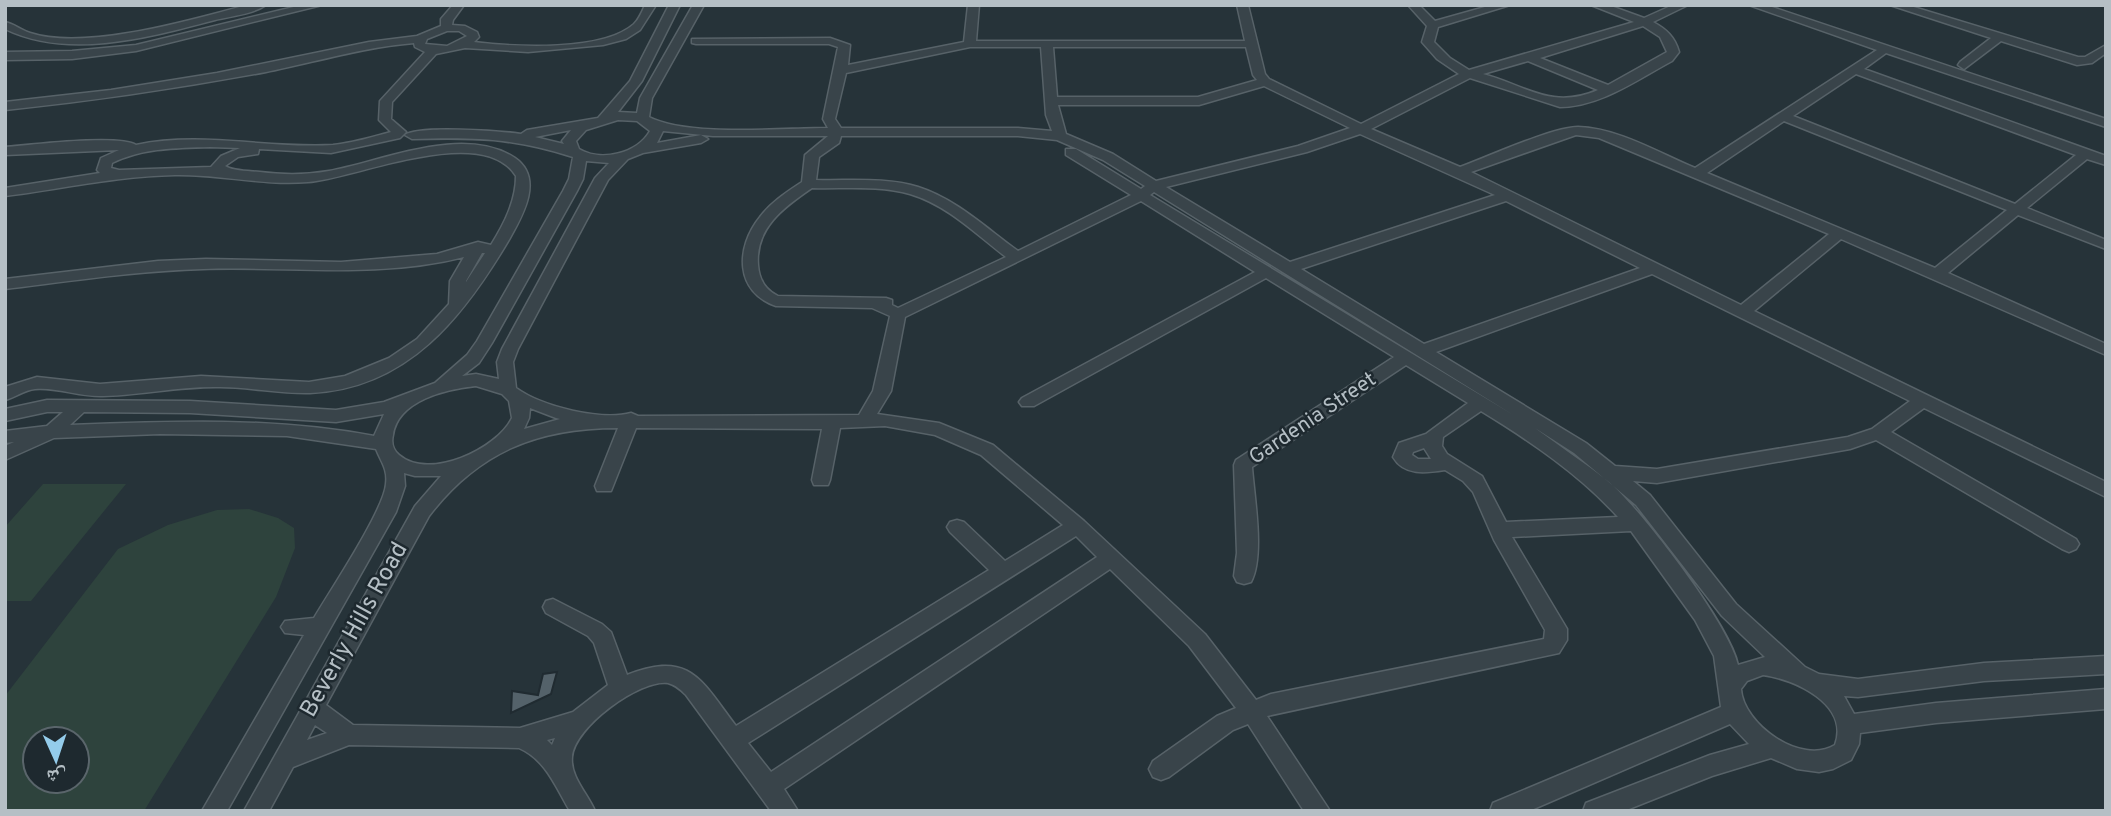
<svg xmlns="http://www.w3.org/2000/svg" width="2111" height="816" font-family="Overpass,'Noto Naskh Arabic',sans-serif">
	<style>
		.green { fill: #2e433d; fill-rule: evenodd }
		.building { fill: #54626a; stroke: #202b31; stroke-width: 2 }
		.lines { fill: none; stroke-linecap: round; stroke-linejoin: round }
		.minor-casing { stroke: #576268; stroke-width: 3 }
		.minor { fill: #39444a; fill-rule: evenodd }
		.labels { text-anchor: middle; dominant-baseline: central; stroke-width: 5; stroke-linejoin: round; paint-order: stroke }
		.street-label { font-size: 21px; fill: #b5bfc5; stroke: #1e292f }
		.near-street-label { font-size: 24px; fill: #b5bfc5; stroke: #1e292f }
	</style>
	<rect width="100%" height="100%" fill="#263339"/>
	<path class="green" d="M43,484H126L31,601H5V527Z
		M249,509L278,518L294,528L295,548L276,597L144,811H5V696L118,549L168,525L217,510ZM35,739H77V781H35Z"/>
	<path class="building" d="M557,672L551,694L511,713L512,691L538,695L543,674Z"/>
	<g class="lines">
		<g class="minor-casing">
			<path id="minor" d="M247,5H266C253,14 231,16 215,20C150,37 69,60 5,29V22C14,24 21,30 30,33C85,51 191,20 247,5Z
				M302,5H322L136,51L72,59L5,60V52L72,51L136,45Z
				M453,5H464L453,20L452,25L465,26L477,32L479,37L474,42C514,47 603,52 634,24C639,19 642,12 645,5H656L640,30L626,39L603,45L528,52L465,48L436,54L392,102L391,119L406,132L400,138L331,153L259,149L258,154L238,157L225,166C233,171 249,171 260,172C283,175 306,175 329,171C383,161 464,124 515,158C544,178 523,215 510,238C464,316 408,389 310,393C280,394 250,387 220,387C181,386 142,395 103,396C80,397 57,387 35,389C24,390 16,397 5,400V387L37,377L100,384L201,376L309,382L345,376L389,358L417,339L449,304L450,281L464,257C378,279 290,266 203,269C137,271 71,281 5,289V279L158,261L206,259L341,262L437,254L478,242L491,245C504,224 516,201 516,176C483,122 357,178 308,182C264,186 219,174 175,175C117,176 62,189 5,196V188L100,173L97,170L101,158L119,150L5,155V147C30,145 119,134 136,145C202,131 267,149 333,145C353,143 372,137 391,132L379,120L380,101L425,52L415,47L414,43C364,47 315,62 266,72C180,88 93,101 5,110V102L111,90L217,73L369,42L417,36L441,26V19ZM447,31H459L467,36L447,46L425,44L427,39ZM210,147L240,148L221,156L211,167L119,170L111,168L112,163C143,148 176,148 210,147ZM482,253H485L466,282V281Z
				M669,5H680L642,81L618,112L637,113L640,98L693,5H704L652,98L649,117C688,137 781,128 828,128L823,119L838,47L829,44H696L692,43V39L830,38L850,45L848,65L964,42L968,5H979L976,41H1245L1237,5H1248L1265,74L1269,79L1361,124L1459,74L1437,59L1422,42L1427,26L1408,5H1419L1435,21L1492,5H1510L1438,27L1434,42L1450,58L1469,70L1634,22L1591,5H1608L1644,18L1673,5H1688L1653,22C1666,29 1675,37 1679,52L1672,61C1638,79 1600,107 1560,107L1470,78L1371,129L1460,167C1487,157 1553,127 1578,127C1618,128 1659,153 1695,168L1877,50L1749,5H1766L2106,119V127L1886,53L1864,69L2106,156V165L2087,159L2027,208L2106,240V249L2018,215L1948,273L2106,344V355L1841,239L1754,311L2106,482V497L1924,408L1891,432L2076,539L2079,544L2076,549L2069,552L2062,549L1876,440L1850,449L1657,483L1633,481L1650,495L1736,604L1805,667L1819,674L1858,679L1984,663L2106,656V674L1984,681L1858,697L1844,696L1854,714L1936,703L2106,689V709L1936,723L1860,733L1859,744L1851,760L1833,769L1819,772L1797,769L1771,758L1712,776L1624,811H1583L1586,803L1710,755L1749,744L1730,724L1529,811H1490L1493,803L1721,707L1714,656L1695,620L1631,531L1512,537L1567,629V640L1559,653L1267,716L1330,811H1304L1248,724L1233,730L1169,777L1161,780L1153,777L1149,769L1153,761L1217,716L1236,708L1189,646L1110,569L784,789L798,811H771L686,695C681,690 676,685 668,683C640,679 574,727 572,757C570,777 588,794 595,811H570C555,786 546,760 519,748L349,745L293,767L269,811H244L415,506L441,476H415L404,473L405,486L396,512L227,811H202L304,635L285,633L281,627L285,621L314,618C330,591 384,510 386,484C388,469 381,462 376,449L287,436L160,434L54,438L5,460V446L14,442L5,443V431L47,426L63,412H47L5,421V409L47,400L190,401L336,410L384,402L435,383L467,355L477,341L563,191L569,179L573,157C513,138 475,137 412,139L405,135C418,125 501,131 521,134L527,130L598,118L630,81ZM1643,26L1660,37L1667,52L1608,85L1540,58ZM970,47H1041L1046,115L1052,131L1018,128H841L835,119L846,73ZM1053,47H1246L1253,75L1257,80L1198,97H1057ZM1528,61L1598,90C1552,110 1527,86 1483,74ZM1856,74L2076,155L2015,204L1793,116ZM1264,86L1350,128L1298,146L1156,181L1113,154L1066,134L1058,105H1199ZM618,120L637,121L650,131C637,154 601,162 579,149L576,141L586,130ZM1784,121L2007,210L1935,268L1707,173ZM571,130L562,141L564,144L535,137ZM663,131L713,136H828L805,155L802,182C787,192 771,202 760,217C735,248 735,292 776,306L872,308L890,316L873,391L859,415L638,416L631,413C602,421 542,407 516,388L513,362L518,349L608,180L628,159L643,153L701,143L708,139L701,135L657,143ZM1360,134L1495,195L1290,262L1166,187L1307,152ZM1576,135L1599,138L1829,234L1741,305L1471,172ZM841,136H1018L1057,140L1103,160L1145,186L1141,189L1076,149H1066V155L1131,195L1018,251C986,228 956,199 918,187C886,177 850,181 816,180L819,157L839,143ZM586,161L609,163L595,178L502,349L497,362L499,379L476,374L462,376L479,363L492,343L577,191L583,179ZM812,188C844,189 879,185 910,194C947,205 976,234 1006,257L898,308L892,305V300L886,298L778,296C765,290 759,279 758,265C755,228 784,207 812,188ZM1154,192L1515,416L1150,195ZM1141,201L1255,272L1022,398L1019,402L1022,406H1034L1266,278L1394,357L1236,460L1234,465L1237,553L1234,576L1237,582L1244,584L1251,582C1265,556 1254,496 1252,467L1406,365L1468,403L1426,434L1399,443L1393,457C1404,476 1426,473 1445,470L1463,481L1473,492L1494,540L1545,630L1544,639L1271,694L1256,700L1205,634L1084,521L993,445L939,423L877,414L891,391L905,317ZM1506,201L1640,268L1424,344L1301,269ZM1652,274L1910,401L1872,429L1848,437L1657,469L1615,466L1586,443L1436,352ZM476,386L502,394L509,401L512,418C497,449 429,481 399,455C393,450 391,443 393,435C398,400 447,389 476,386ZM530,408L556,418L560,419L524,429L529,418ZM1481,411C1530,441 1579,474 1618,517L1506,522L1482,476L1447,454L1442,446L1443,437ZM84,412L190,413L336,422L384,414L374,436C274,417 172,421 70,425ZM885,426L935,435L981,455L1063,525L1005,561L964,522L957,520L950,522L947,527L950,532L989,570L736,726C701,680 690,650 627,675L611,632L602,624L553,599L546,601L543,607L546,613L588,636L594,643L608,685L573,712L520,728L353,725L326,705L429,516C479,451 538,428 618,428L595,486L597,491H611L613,486L636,428L822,429L812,480L814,485H828L830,480L840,428ZM1535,428L1574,453L1636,505L1722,616L1765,657L1738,665C1729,624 1642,511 1609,482C1585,463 1559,446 1535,428ZM1424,448L1431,459H1418L1412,455L1413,452ZM1076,536L1097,557L771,772L748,743ZM1763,675C1794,679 1850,704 1835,745C1801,766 1743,724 1741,689L1747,681ZM315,725L327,733L307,740ZM555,738L552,745L547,740Z
				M1890,5H1907L2078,57H2085L2106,45V53L2092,63L2077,65L2001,41L1964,69L1958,65L1960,62L1991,38Z"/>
		</g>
		<use href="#minor" class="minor"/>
	</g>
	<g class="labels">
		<g class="street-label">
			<text transform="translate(1313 419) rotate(-34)">Gardenia Street</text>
		</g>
		<g class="near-street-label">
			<text transform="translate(355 630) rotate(-61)">Beverly Hills Road</text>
		</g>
	</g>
	<rect width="2111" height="816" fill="none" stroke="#b5bfc5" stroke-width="14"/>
	<g transform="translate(56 760) rotate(177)"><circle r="33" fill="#1e292f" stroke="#5a656b" stroke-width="2"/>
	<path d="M0-5L12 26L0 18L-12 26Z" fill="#94cceb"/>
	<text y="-10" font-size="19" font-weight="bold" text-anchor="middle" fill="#b5bfc5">ش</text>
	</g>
</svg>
